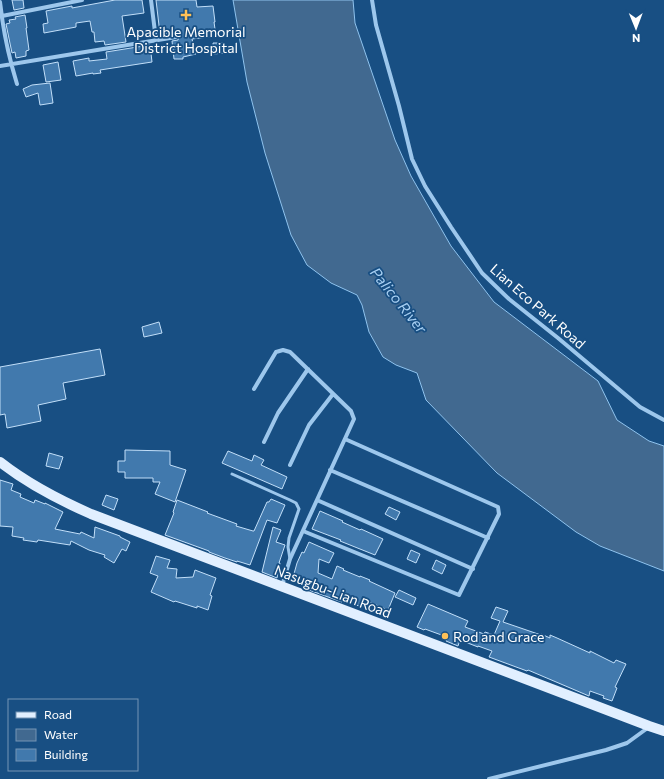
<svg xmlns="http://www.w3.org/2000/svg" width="664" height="779" font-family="Commissioner,sans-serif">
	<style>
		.water { fill: #416990; stroke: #8fc3ee }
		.building { fill: #4179ad; stroke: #c2dff9 }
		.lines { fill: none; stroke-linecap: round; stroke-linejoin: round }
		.lane { stroke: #9dc7ec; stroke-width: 3 }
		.street { stroke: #9dc7ec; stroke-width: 4 }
		.primary { stroke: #e1efff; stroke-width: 10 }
		.poi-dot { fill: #ffc157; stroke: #184f83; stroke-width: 1.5 }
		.labels { text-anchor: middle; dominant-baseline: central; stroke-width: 3.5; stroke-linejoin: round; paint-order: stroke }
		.poi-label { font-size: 14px; fill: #fff; stroke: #184f83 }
		.street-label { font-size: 14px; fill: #fff; stroke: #184f83 }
		.water-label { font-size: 15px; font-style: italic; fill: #a8d0f3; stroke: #184f83 }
	</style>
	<rect width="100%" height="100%" fill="#184f83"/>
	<path class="water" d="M233,0H353L355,23L395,140L411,176L451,246L494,302L598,381L617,420L649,441L664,446V571L600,546L576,532L497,473L426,400L417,373L396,365L383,357L369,332L362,305L357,295L331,283L307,265L291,235L265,153L247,82Z"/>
	<path class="building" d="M12,0H23L24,8L14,10Z
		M115,0H142L144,13L122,16L126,42L105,45L104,41L95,42L94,32H92L90,21L76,23V27L44,33L43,24L48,23L46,11L72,6V8Z
		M156,0H196L197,7L213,6L215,22H214L216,36L192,39L196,54L183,57V59H174L172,41L178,40L179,36L178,34H172V33L160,34Z
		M25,15L27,28H26L29,50L26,51V56L16,58L15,52L12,53L6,24L10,23L9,20L16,19L15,17Z
		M213,43H223L224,53L214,54Z
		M150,45L152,62L100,70L101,73L93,74V73L76,76L73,61L89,58V61L107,59L106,52Z
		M58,62L61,80L46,82L43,65Z
		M50,83L53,103L40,105L38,93L26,97L23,89L32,85Z
		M159,322L162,333L144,337L142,327Z
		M100,349L105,375L63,383L66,399L38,405L41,421L7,428L5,414L0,415V367Z
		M125,450L170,451V465L186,470L175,502L155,494L160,482H153V478H125V472H118V461H125Z
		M228,451L252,461L254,455L264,460L261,465L287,477L282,489L222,463Z
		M49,453L63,457L59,469L46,466Z
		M0,480L13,484L11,490L21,494L20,497L34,503L35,500L45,504V503L63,512L55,529L80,534L81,532L94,538L95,527L120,536V537L130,542L126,551L122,549L114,563L104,557L105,555L89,550L71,541L70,545L38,540L37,542L23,540L24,538L12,536L13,527L0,526Z
		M106,495L118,499L114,510L102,505Z
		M271,499L285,505L277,523L267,520L250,565L237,561V562L225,558L209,552V551L165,535L174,513L173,512L177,500L208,512L207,513L237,524L236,526L253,531H254L267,502H269Z
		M389,507L400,512L396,520L385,514Z
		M320,511L343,521L342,522L360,530L361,529L383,539L375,555L340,541L341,540L312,529Z
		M273,527L281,530L276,542L285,545L279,563H280L277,578L262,572Z
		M309,542L334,553L329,563L319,559L318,573L332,579L337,566L344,569L343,570L360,577V576L370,580L369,581L395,593L388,610L362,599L359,606L343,600L342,602L306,589L307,585L292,581L297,563L302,552L304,553Z
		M411,550L420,554L416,563L407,559Z
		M156,556L170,560L167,568L177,569L176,578L193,577L195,570L216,578L210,595L212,596L208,610L197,606V608L175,601L174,602L151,592L158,576L150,573Z
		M436,560L446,565L442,574L432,569Z
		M399,590L416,598L413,605L395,597Z
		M428,604L468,621L465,627L484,634L485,632L494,635L500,621L491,618L496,607L508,611L503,622L541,635V634L550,638V635L557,638L590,653V651L614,663L616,660L626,664L615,687L617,688L612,701L603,698L604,696L590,691L589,696L528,670L527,671L489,657L492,651L478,646V647L460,640L458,646L446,641L447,637L425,629L424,630L417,627Z"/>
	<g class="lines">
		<path class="lane" d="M232,474L290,500L296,503L299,509L289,538L288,547L290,559"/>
		<path class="street" d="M151,0L156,40
			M372,0L376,25L399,106L412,159L425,186L451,227L482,273L509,299L558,338L640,407L664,420
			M0,2C3,30 9,58 17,84
			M2,16L82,0
			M0,66L176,37
			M254,389L276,352L283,350L290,352L351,411L354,419L290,559L282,586
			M264,442L278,413L308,369
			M290,465L299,446L309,425L333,394
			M330,470L488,538
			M317,500L473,569
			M303,531L459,595L499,514L498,507L345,439
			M489,779L606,750L627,743L649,727"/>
		<path class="primary" d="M0,462C28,484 59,500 91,514L649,726L664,731"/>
	</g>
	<g class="poi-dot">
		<path d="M184 9h4v4h4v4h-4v4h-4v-4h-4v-4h4z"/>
		<circle cx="445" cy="636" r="4"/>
	</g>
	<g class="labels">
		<g class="poi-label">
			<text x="186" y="31">Apacible Memorial<tspan x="186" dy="16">District Hospital</tspan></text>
			<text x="453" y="636" text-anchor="start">Rod and Grace</text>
		</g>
		<g class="street-label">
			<text transform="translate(538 306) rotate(41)">Lian Eco Park Road</text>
			<text transform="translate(333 591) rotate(21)">Nasugbu-Lian Road</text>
		</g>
		<g class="water-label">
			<text transform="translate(399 300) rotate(51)">Palico River</text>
		</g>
	</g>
	<rect x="8" y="699" width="130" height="72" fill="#184f83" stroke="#7495b5"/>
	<rect x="16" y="712" width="20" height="6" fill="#e1efff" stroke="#7495b5"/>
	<text x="44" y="719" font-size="12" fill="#ffffff">Road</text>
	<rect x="16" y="729" width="20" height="12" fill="#416990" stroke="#7495b5"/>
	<text x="44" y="739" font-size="12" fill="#ffffff">Water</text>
	<rect x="16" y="749" width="20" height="12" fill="#4179ad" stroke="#7495b5"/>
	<text x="44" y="759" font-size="12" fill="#ffffff">Building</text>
	<g transform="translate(636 28) rotate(179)" stroke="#184f83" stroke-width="3" paint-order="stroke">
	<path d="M0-3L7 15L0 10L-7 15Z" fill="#ffffff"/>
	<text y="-6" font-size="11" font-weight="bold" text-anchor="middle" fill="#ffffff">N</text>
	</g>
</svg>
